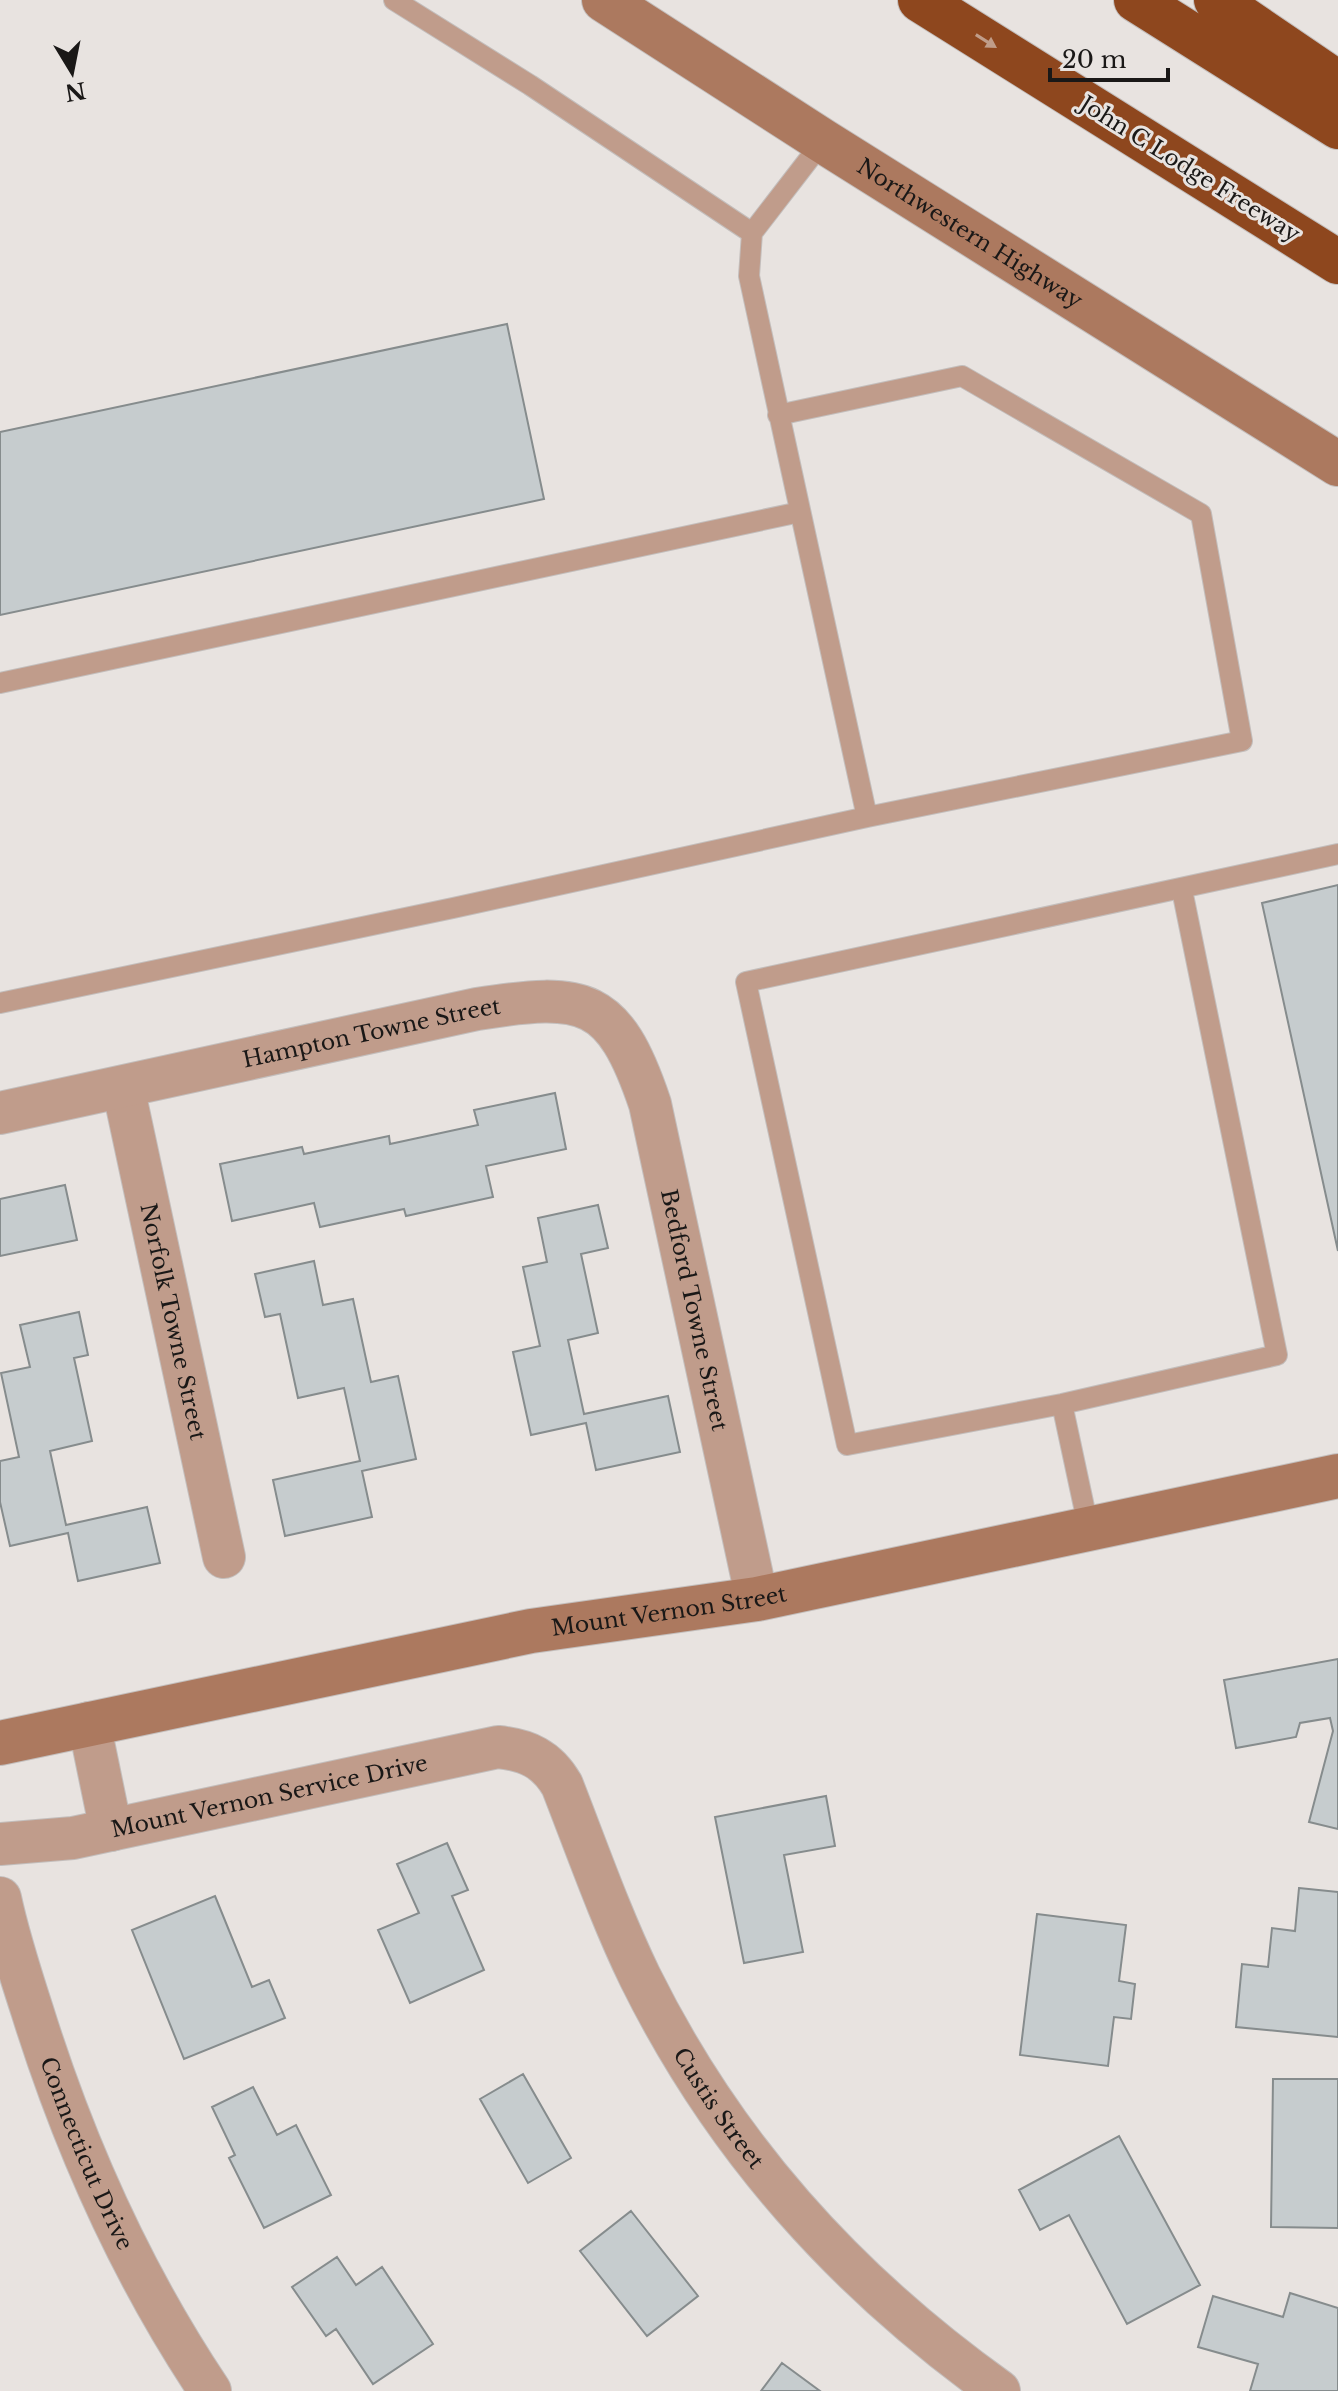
<svg xmlns="http://www.w3.org/2000/svg" width="1338" height="2391" font-family="'Libre Baskerville',serif">
	<style>
		.building { fill: #c6ccce; stroke: #868c8d; stroke-width: 2 }
		.lines { fill: none; stroke-linecap: round; stroke-linejoin: round }
		.lane-casing { stroke: #c3bebc; stroke-width: 22 }
		.street-casing { stroke: #c3bebc; stroke-width: 44 }
		.secondary-casing { stroke: #c3bebc; stroke-width: 46 }
		.highway-casing { stroke: #c3bebc; stroke-width: 46 }
		.lane { stroke: #c09c8b; stroke-width: 20 }
		.street { stroke: #c09c8b; stroke-width: 42 }
		.secondary { stroke: #ac795f; stroke-width: 44 }
		.highway { stroke: #8e471e; stroke-width: 44 }
		.oneway { fill: #c09d89 }
		.labels { text-anchor: middle; dominant-baseline: central; stroke-width: 6; stroke-linejoin: round; paint-order: stroke }
		.street-label { font-size: 22px; fill: #1a1817; stroke: #e8e3e0 }
	</style>
	<rect width="100%" height="100%" fill="#e8e3e0"/>
	<path class="building" d="M507,324L544,499L0,615V432Z
		M1338,885V1251L1262,903Z
		M555,1093L566,1149L486,1166L493,1197L406,1216L404,1209L320,1227L314,1203L232,1221L220,1164L302,1147L304,1154L389,1136L390,1144L478,1125L474,1110Z
		M65,1185L77,1240L0,1256V1199Z
		M598,1205L608,1248L581,1254L598,1333L568,1340L584,1414L668,1396L680,1452L596,1470L586,1423L531,1435L513,1352L540,1346L523,1267L547,1262L538,1218Z
		M314,1261L323,1305L353,1299L371,1382L398,1376L416,1459L362,1471L372,1517L285,1536L273,1480L360,1461L344,1388L298,1398L280,1314L265,1317L255,1274Z
		M79,1312L88,1355L74,1358L92,1441L50,1451L66,1525L147,1507L160,1563L78,1581L68,1533L10,1546L0,1502V1461L19,1457L1,1373L30,1367L20,1325Z
		M1338,1659V1829L1309,1822L1333,1731L1330,1718L1300,1723L1296,1737L1236,1748L1224,1680Z
		M826,1796L835,1846L784,1855L803,1952L744,1963L715,1817Z
		M447,1843L468,1890L452,1896L484,1970L410,2003L378,1930L419,1913L397,1864Z
		M1299,1888L1338,1892V2037L1236,2027L1242,1964L1268,1967L1272,1928L1295,1931Z
		M215,1896L252,1987L269,1980L285,2018L184,2059L132,1930Z
		M1037,1914L1126,1925L1119,1981L1135,1984L1131,2019L1114,2017L1108,2066L1020,2055Z
		M523,2074L571,2158L528,2183L480,2099Z
		M1273,2079H1338V2228L1271,2227Z
		M253,2087L277,2135L296,2125L331,2195L264,2228L229,2158L235,2155L212,2107Z
		M1119,2136L1200,2285L1127,2324L1069,2215L1040,2230L1019,2190Z
		M631,2211L698,2296L647,2336L580,2251Z
		M337,2257L356,2285L382,2267L433,2344L373,2384L336,2329L326,2336L292,2287Z
		M1290,2293L1338,2308V2391H1250L1258,2364L1198,2347L1213,2296L1283,2317Z
		M782,2363L820,2391H761Z"/>
	<g class="lines">
		<g class="lane-casing">
			<path id="lane" d="M752,233L823,141
				M778,415L962,376L1201,514L1242,741L867,817
				M0,683L800,512
				M1182,890L1277,1355L1062,1404L847,1445L746,982L1338,854
				M0,1003L453,908L867,817L749,276L752,233L530,85L394,0
				M1062,1404L1089,1530"/>
		</g>
		<g class="street-casing">
			<g id="street">
				<path id="s1" d="M123,1087L224,1557"/>
				<path id="s2" d="M0,1113L477,1009C585,992 614,997 650,1104L757,1599"/>
				<path d="M89,1723L111,1830"/>
				<path id="s3" d="M0,1844L73,1838L498,1747C527,1750 547,1759 562,1785C587,1849 610,1915 640,1977C724,2147 845,2281 999,2391"/>
				<path id="s4" d="M0,1898C8,1936 20,1973 32,2010C74,2145 131,2273 210,2391"/>
			</g>
		</g>
		<g class="secondary-casing">
			<g id="secondary">
				<path id="s5" d="M604,0L823,141L1338,464"/>
				<path id="s6" d="M0,1743L531,1631L757,1599L1338,1476"/>
			</g>
		</g>
		<g class="highway-casing">
			<path id="highway" d="M920,0L1338,262
				M1136,0L1338,127
				M1216,0L1338,83"/>
		</g>
		<use href="#lane" class="lane"/>
		<use href="#street" class="street"/>
		<use href="#secondary" class="secondary"/>
		<use href="#highway" class="highway"/>
	</g>
	<defs><path id="oneway-solid" d="M-6-.8H1V-3.2L6.5 0L1 3.2V.8H-6Z" transform="scale(2)"/></defs>
	<use class="oneway" href="#oneway-solid" transform="translate(986 41) rotate(32)"/>
	<g class="labels">
		<g class="street-label">
			<text transform="translate(1190 169) rotate(32)">John C Lodge Freeway</text>
			<text stroke="none"><textPath href="#s5" startOffset="434">Northwestern Highway</textPath></text>
			<text stroke="none"><textPath href="#s2" startOffset="380">Hampton Towne Street</textPath></text>
			<text stroke="none"><textPath href="#s2" startOffset="928">Bedford Towne Street</textPath></text>
			<text stroke="none"><textPath href="#s1" startOffset="240">Norfolk Towne Street</textPath></text>
			<text stroke="none"><textPath href="#s6" startOffset="682">Mount Vernon Street</textPath></text>
			<text stroke="none"><textPath href="#s3" startOffset="274">Mount Vernon Service Drive</textPath></text>
			<text stroke="none"><textPath href="#s3" startOffset="946">Custis Street</textPath></text>
			<text stroke="none"><textPath href="#s4" startOffset="270">Connecticut Drive</textPath></text>
		</g>
	</g>
	<g transform="translate(72 72) rotate(170)" stroke="#e8e3e0" stroke-width="6" paint-order="stroke">
	<path d="M0-6L14 30L0 20L-14 30Z" fill="#1a1817"/>
	<text y="-12" font-size="22" font-weight="bold" text-anchor="middle" fill="#1a1817">N</text>
	</g>
	<path d="M1050 68v12h118v-12" fill="none" stroke="#1a1817" stroke-width="4"/>
	<text x="1062" y="68" font-size="24" fill="#1a1817" stroke="#e8e3e0" stroke-width="6" paint-order="stroke">20 m</text>
</svg>
